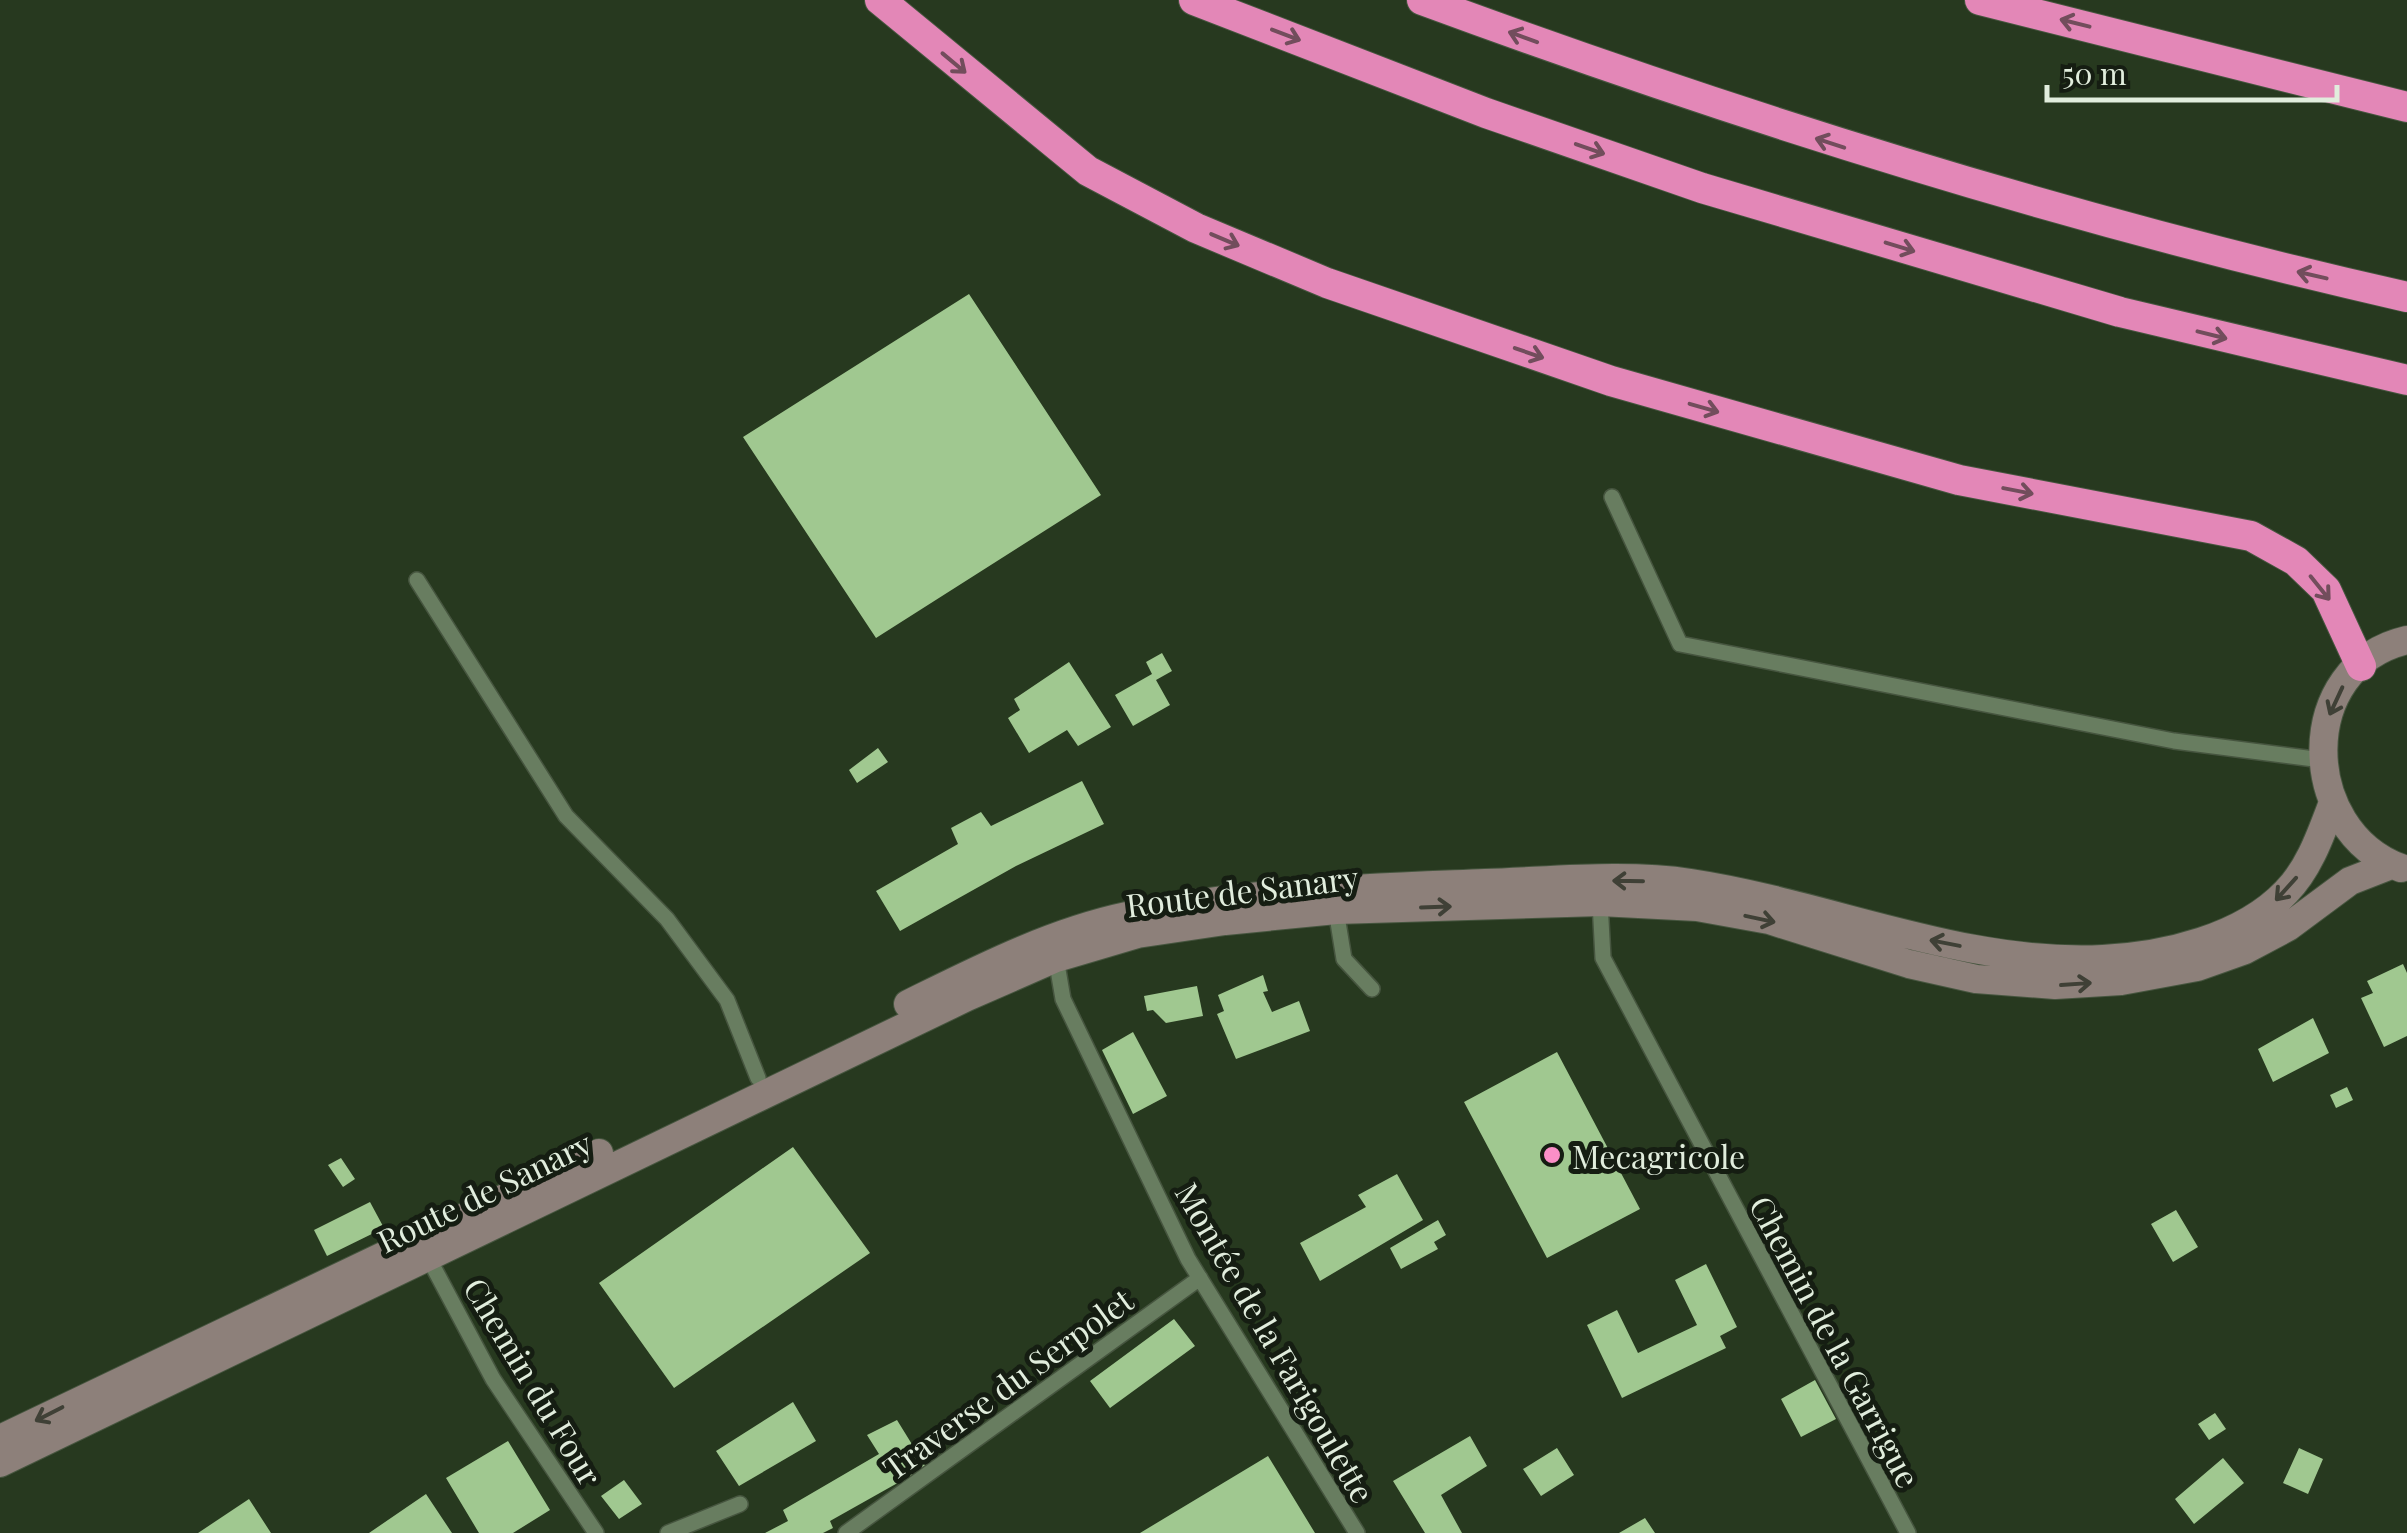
<svg xmlns="http://www.w3.org/2000/svg" width="2407" height="1533" font-family="'Playfair Display',serif">
	<style>
		.building { fill: #a0c890 }
		.lines { fill: none; stroke-linecap: round; stroke-linejoin: round }
		.service-casing { stroke: #46553f; stroke-width: 18 }
		.secondary-casing { stroke: #46553f; stroke-width: 30 }
		.motorway-casing { stroke: #46553f; stroke-width: 32 }
		.service { stroke: #687d60; stroke-width: 15 }
		.secondary { stroke: #8d807a; stroke-width: 28 }
		.motorway { stroke: #e387b7; stroke-width: 30 }
		.oneway { stroke: #724d5c }
		.oneway2 { stroke: #3f4036 }
		.poi-dot { fill: #fa8fc7; stroke: #151d12; stroke-width: 4 }
		.labels { text-anchor: middle; dominant-baseline: central; stroke-width: 10; stroke-linejoin: round; paint-order: stroke }
		.street-label { font-size: 32px; fill: #e1eddd; stroke: #151d12 }
		.poi-label { font-size: 32px; fill: #e1eddd; stroke: #151d12; text-anchor: start }
	</style>
	<rect width="100%" height="100%" fill="#27391f"/>
	<path class="building" d="M969,294L1101,495L876,638L743,437Z
		M1162,653L1172,671L1156,680L1170,705L1133,726L1115,695L1152,674L1146,662Z
		M1069,662L1111,727L1078,746L1067,730L1029,753L1008,718L1020,710L1014,699Z
		M878,748L888,762L857,783L849,770Z
		M1082,781L1104,824L1016,866L900,931L876,891L958,844L951,828L981,812L991,826Z
		M2403,964L2407,973V1036L2384,1047L2361,998L2373,993L2367,981Z
		M1263,975L1268,991L1263,992L1272,1012L1299,1001L1310,1031L1236,1059L1217,1014L1224,1011L1218,995Z
		M1197,986L1203,1016L1166,1023L1153,1010L1147,1011L1144,996Z
		M2313,1018L2329,1053L2273,1082L2258,1049Z
		M1133,1032L1167,1096L1133,1114L1102,1050Z
		M1557,1052L1640,1209L1547,1258L1464,1102Z
		M2347,1087L2353,1100L2336,1108L2330,1095Z
		M793,1147L870,1253L674,1388L599,1283Z
		M341,1158L355,1179L343,1187L328,1165Z
		M1397,1174L1423,1220L1320,1281L1300,1243L1366,1207L1358,1195Z
		M370,1202L384,1228L327,1256L314,1230Z
		M2176,1210L2198,1247L2173,1262L2151,1224Z
		M1438,1220L1446,1235L1434,1242L1438,1249L1401,1269L1390,1248Z
		M1706,1264L1737,1327L1720,1336L1726,1348L1622,1398L1587,1325L1617,1310L1638,1353L1697,1325L1675,1280Z
		M1174,1319L1195,1346L1110,1408L1090,1381Z
		M1815,1380L1836,1419L1801,1437L1781,1399Z
		M793,1402L816,1441L739,1486L716,1451Z
		M2215,1413L2226,1429L2209,1440L2198,1424Z
		M897,1420L926,1467L830,1521L833,1528L823,1533H765L788,1521L783,1510L879,1454L867,1435Z
		M1470,1436L1487,1466L1441,1495L1462,1533H1425L1393,1481Z
		M508,1441L550,1510L513,1533H479L446,1478Z
		M1557,1448L1574,1475L1541,1496L1523,1469Z
		M2299,1448L2323,1459L2308,1494L2283,1483Z
		M1268,1456L1315,1533H1140Z
		M2223,1458L2244,1483L2194,1524L2175,1499Z
		M624,1480L642,1504L619,1519L601,1496Z
		M426,1494L452,1533H369Z
		M249,1499L271,1533H198Z
		M1645,1518L1655,1533H1619Z"/>
	<g class="lines">
		<g class="service-casing">
			<path id="service" d="M1612,497L1680,644L2174,741L2322,760
				M417,580L566,816L667,919L727,1000L758,1078
				M1600,902L1603,958L1908,1533
				M1336,910L1344,959L1372,989
				M1056,958L1063,999L1188,1259L1357,1533
				M428,1257L493,1379L596,1533
				M668,1533L740,1504
				M846,1533L1200,1278"/>
		</g>
		<g class="secondary-casing">
			<path id="secondary" d="M2401,868C2298,830 2295,666 2407,640
				M908,1004C977,970 1051,932 1127,916C1244,891 1366,888 1485,883C1551,881 1625,873 1691,883C1829,904 1962,966 2103,959C2165,956 2242,938 2286,892C2309,869 2321,834 2332,805
				M0,1439L599,1153
				M0,1463L967,997L1056,958L1137,934L1225,921L1336,910L1600,902L1697,907L1769,920L1909,964L1976,979L2055,985L2121,981L2197,967L2245,950L2288,927L2350,881L2391,865"/>
		</g>
		<g class="motorway-casing">
			<path id="motorway" d="M880,0L1088,171L1196,228L1327,283L1611,381L1959,480L2251,536L2296,561L2326,590L2361,666
				M1194,0L1486,113L1702,188L2120,312L2407,380
				M1422,0C1745,119 2071,221 2407,297
				M1980,0L2407,107"/>
		</g>
		<use href="#service" class="service"/>
		<use href="#secondary" class="secondary"/>
		<use href="#motorway" class="motorway"/>
	</g>
	<defs><path id="oneway-shaft" d="M-6 0H5M1.5-3L5.5 0L1.5 3" fill="none" stroke-width="1.6" stroke-linecap="round" stroke-linejoin="round" transform="scale(2.5)"/></defs>
	<g class="oneway">
		<use href="#oneway-shaft" transform="translate(2075 23) rotate(-166)"/>
		<use href="#oneway-shaft" transform="translate(1286 35) rotate(21)"/>
		<use href="#oneway-shaft" transform="translate(1523 37) rotate(-160)"/>
		<use href="#oneway-shaft" transform="translate(954 63) rotate(40)"/>
		<use href="#oneway-shaft" transform="translate(1830 143) rotate(-162)"/>
		<use href="#oneway-shaft" transform="translate(1590 149) rotate(19)"/>
		<use href="#oneway-shaft" transform="translate(1225 240) rotate(23)"/>
		<use href="#oneway-shaft" transform="translate(1900 247) rotate(17)"/>
		<use href="#oneway-shaft" transform="translate(2312 275) rotate(-167)"/>
		<use href="#oneway-shaft" transform="translate(2212 335) rotate(14)"/>
		<use href="#oneway-shaft" transform="translate(1529 353) rotate(19)"/>
		<use href="#oneway-shaft" transform="translate(1704 408) rotate(16)"/>
		<use href="#oneway-shaft" transform="translate(2018 491) rotate(11)"/>
		<use href="#oneway-shaft" transform="translate(2320 588) rotate(51)"/>
	</g>
	<g class="oneway2">
		<use href="#oneway-shaft" transform="translate(2336 701) rotate(115)"/>
		<use href="#oneway-shaft" transform="translate(1628 881) rotate(-179)"/>
		<use href="#oneway-shaft" transform="translate(2286 889) rotate(132)"/>
		<use href="#oneway-shaft" transform="translate(1436 907) rotate(-2)"/>
		<use href="#oneway-shaft" transform="translate(1760 919) rotate(12)"/>
		<use href="#oneway-shaft" transform="translate(1945 943) rotate(-169)"/>
		<use href="#oneway-shaft" transform="translate(2076 984) rotate(-4)"/>
		<use href="#oneway-shaft" transform="translate(49 1414) rotate(153)"/>
	</g>
	<circle class="poi-dot" cx="1552" cy="1155" r="10"/>
	<g class="labels">
		<g class="street-label">
			<text transform="translate(1242 890) rotate(-7)">Route de Sanary</text>
			<text transform="translate(484 1191) rotate(-26)">Route de Sanary</text>
			<text transform="translate(1836 1341) rotate(62)">Chemin de la Garrigue</text>
			<text transform="translate(1276 1342) rotate(60)">Montée de la Farigoulette</text>
			<text transform="translate(534 1381) rotate(59)">Chemin du Four</text>
			<text transform="translate(1007 1383) rotate(-36)">Traverse du Serpolet</text>
		</g>
		<g class="poi-label">
			<text x="1572" y="1155">Mecagricole</text>
		</g>
	</g>
	<path d="M2047 85v15h290v-15" fill="none" stroke="#e1eddd" stroke-width="5"/>
	<text x="2062" y="85" font-size="30" fill="#e1eddd" stroke="#151d12" stroke-width="8" paint-order="stroke">50 m</text>
</svg>
